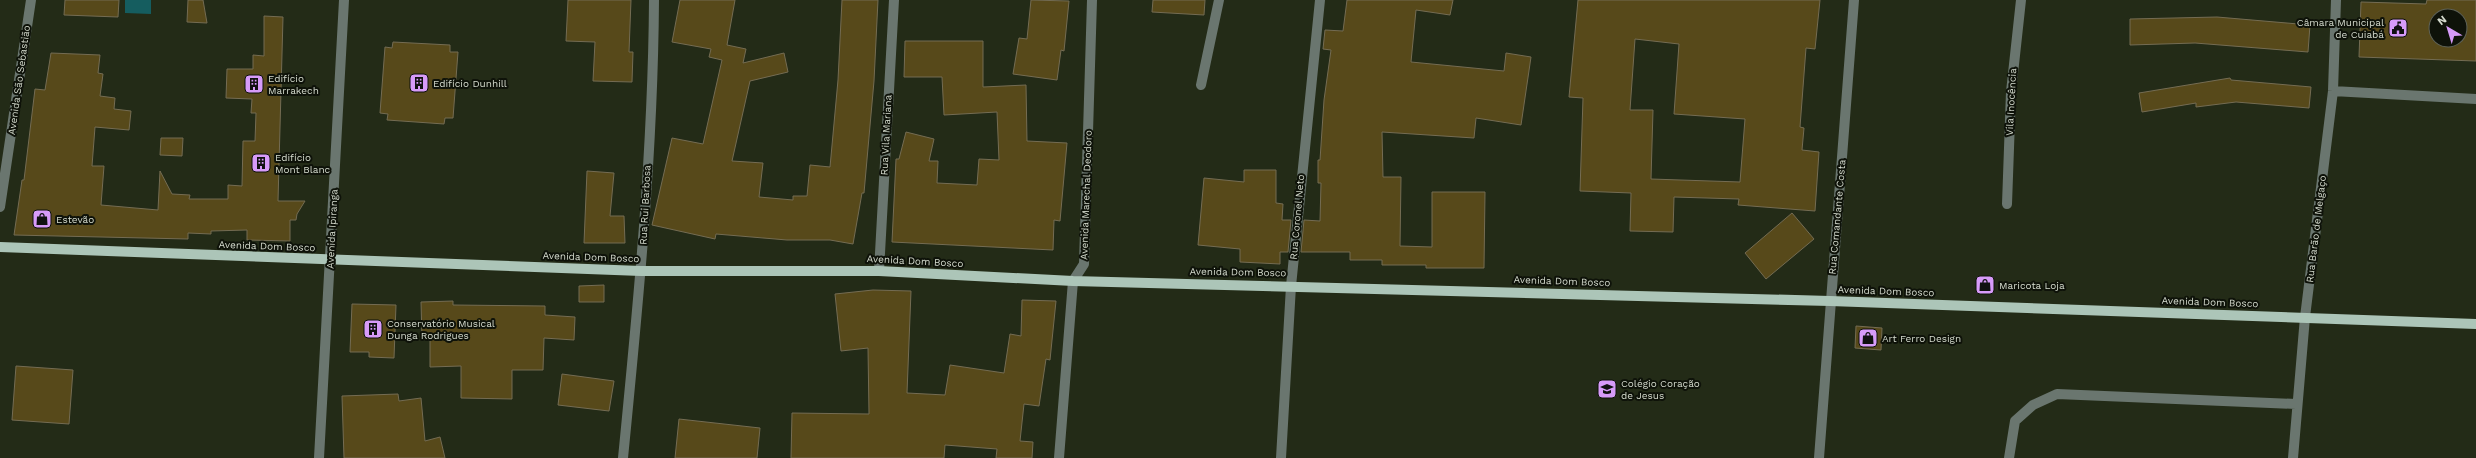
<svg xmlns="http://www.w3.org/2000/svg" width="2476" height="458" font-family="'Work Sans',sans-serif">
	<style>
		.water { fill: #155d5f }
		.building { fill: #57491a; stroke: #746c53; fill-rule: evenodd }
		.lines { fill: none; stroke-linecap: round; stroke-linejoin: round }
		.minor { stroke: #6a766f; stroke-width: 10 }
		.major { stroke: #acc5b8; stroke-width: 10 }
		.labels { text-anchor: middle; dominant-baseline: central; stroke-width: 4; stroke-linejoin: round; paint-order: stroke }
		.poi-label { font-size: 10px; fill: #d5dbce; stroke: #0e1209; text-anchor: start }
		.street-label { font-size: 10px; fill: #d5dbce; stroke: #0e1209 }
	</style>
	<rect width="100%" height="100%" fill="#232b17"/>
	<path class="water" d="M125,0H151V14L125,13Z"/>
	<path class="building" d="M65,0H119L118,17L64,15Z
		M188,0H203L207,23L187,22Z
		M568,0H631L629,52H633L632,82L593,81L595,42L566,41Z
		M680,0H735L727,45L746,49L743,63L784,53L788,72L750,81L732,161L763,163L759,197L793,200V196H807L810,165L830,167L838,80L842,0H878L874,81L864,193H862L853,244L830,240H787L716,234L715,239L652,225L672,138L703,144L722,60L709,57L711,49L672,42Z
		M1031,0L1069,1L1064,51L1061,50L1057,80L1013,74L1019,38L1027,39Z
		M1153,0H1205L1204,15L1152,12Z
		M1347,0H1453L1450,15L1416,10L1411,62L1504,71L1506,53L1531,57L1521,125L1476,118L1474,138L1382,132L1383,177H1401L1400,246L1432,247V192H1485L1484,268H1426V265H1382V260H1350V252H1301L1304,220L1320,221L1321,183H1318V160H1320L1324,100L1331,50L1323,49L1325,30L1343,31Z
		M1578,0H1820L1815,49L1806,48L1800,127L1804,128L1802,150L1819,152L1815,211L1738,205L1739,199L1674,197L1673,232L1630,231L1631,193L1580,191L1583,98L1569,97ZM1635,39L1679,44L1674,114L1745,119L1740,182L1651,179L1653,110H1630Z
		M2427,0H2476V61L2359,57L2361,2L2426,4ZM2436,16H2460V40H2436Z
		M264,16L283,17L278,201H305L297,214L296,220H290V241L247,240V230L211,231V234L188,233V239L14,235L22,180H24L35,89L45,90L51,53L100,55L98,73L103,74L100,96L115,98L114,109L131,111L129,130L95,127L92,166H104L101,205L158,210L160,171L172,194L190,195L189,199H228V185L242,186L243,141H255L256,113H251L252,99L226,98L227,69H253V55L264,56Z
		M2217,17L2310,25L2308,52L2195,43L2130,45V19Z
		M905,41H983V87L1026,85L1027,141L1067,143L1060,221L1054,220L1053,250L892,242L896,159H899L906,132L934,139L929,161H938L937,183L977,185L979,159L999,160L997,112L944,115L942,77H904Z
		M393,42L450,45V52H458L453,118H445L444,124L430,123L387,120L388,114L380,113L385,47L392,48Z
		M2230,78L2231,80L2311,87L2309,108L2236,102L2196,107V103L2142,112L2139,93Z
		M161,138H183L182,156L160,155Z
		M1244,170H1276V203L1283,204L1282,220H1291L1288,252H1280V264L1240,262V249L1198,245L1204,178L1244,182Z
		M587,171L614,173L610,216H624L625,243H584Z
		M1792,213L1814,239L1766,279L1745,253Z
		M604,285V302H579V286Z
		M873,290L911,291L907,393L945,395L950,365L1004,373L1010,334L1021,336L1022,300L1056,301L1050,360L1046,359L1039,406L1024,404L1020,441L1033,442L1032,458H996L997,449L945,445L944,458H791L792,413L869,414L868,348L841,351L835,294Z
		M453,301V305L545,306V315L575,317L574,340L544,338L543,370H512V399L461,398V366L430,367V339H422L421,302Z
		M352,304L396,305L394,358L369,357V352H350Z
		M1856,326L1882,328L1881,350L1855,348Z
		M16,366L73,370L69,424L12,420Z
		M562,374L614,381L609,411L558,405Z
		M398,394L399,401L421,398L425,441L440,437L445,458H344L342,396Z
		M679,419L760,428L757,458H675Z"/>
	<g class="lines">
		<path class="minor" d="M1201,85L1219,0
			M2333,91L2476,99
			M2007,204L2011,92L2021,0
			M0,207L31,0
			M879,271L894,0
			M319,458L344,0
			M623,458C638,306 653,153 654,0
			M1059,458L1073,281L1084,264L1092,0
			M1281,458L1291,286L1320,0
			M1819,458L1854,0
			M2009,458L2015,421L2033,405L2057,394L2296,404
			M2293,458L2305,317L2333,91L2336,0"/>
		<path class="major" d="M0,247L641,271H879L1073,281L1830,301L2476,324"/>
	</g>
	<defs>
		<g id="civic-square" transform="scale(1)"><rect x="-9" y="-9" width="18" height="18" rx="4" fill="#d79bf9" stroke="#0e1209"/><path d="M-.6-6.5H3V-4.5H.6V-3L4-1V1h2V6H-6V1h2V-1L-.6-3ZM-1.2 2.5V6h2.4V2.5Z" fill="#111"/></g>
		<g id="building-square" transform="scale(1)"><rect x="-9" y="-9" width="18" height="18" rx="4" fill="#d79bf9" stroke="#0e1209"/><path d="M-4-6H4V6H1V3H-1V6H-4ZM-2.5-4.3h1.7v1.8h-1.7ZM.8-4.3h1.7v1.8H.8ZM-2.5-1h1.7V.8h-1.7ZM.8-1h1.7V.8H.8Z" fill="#111"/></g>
		<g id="shop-square" transform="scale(1)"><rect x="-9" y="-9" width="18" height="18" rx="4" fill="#d79bf9" stroke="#0e1209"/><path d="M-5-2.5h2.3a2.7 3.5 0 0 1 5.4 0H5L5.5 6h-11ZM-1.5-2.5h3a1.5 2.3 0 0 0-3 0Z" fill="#111"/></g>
		<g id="school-square" transform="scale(1)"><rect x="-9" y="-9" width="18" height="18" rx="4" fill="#d79bf9" stroke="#0e1209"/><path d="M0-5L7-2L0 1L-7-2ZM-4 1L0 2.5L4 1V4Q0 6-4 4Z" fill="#111"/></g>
	</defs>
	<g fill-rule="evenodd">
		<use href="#civic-square" x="2398" y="28"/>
		<use href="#building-square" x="419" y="83"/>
		<use href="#building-square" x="254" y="84"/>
		<use href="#building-square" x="261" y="163"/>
		<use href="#shop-square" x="42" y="219"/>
		<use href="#shop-square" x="1985" y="285"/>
		<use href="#building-square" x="373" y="329"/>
		<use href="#shop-square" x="1868" y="338"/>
		<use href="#school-square" x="1607" y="389"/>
	</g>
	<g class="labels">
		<g class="poi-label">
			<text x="2384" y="22" text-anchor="end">Câmara Municipal<tspan x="2384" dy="12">de Cuiabá</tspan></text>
			<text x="268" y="78">Edifício<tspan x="268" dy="12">Marrakech</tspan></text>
			<text x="433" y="83">Edifício Dunhill</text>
			<text x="275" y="157">Edifício<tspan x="275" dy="12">Mont Blanc</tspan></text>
			<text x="56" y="219">Estevão</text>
			<text x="1999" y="285">Maricota Loja</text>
			<text x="387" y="323">Conservatório Musical<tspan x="387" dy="12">Dunga Rodrigues</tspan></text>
			<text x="1882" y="338">Art Ferro Design</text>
			<text x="1621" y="383">Colégio Coração<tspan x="1621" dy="12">de Jesus</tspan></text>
		</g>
		<g class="street-label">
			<text transform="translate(19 80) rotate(-82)">Avenida São Sebastião</text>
			<text transform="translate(2011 102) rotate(-87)">Vila Inocência</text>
			<text transform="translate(886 135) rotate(-87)">Rua Vila Mariana</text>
			<text transform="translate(1086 195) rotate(-88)">Avenida Marechal Deodoro</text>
			<text transform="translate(645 205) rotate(-87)">Rua Rui Barbosa</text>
			<text transform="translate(1297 217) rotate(-85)">Rua Coronel Neto</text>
			<text transform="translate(1837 217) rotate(-85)">Rua Comandante Costa</text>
			<text transform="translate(332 229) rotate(-87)">Avenida Ipiranga</text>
			<text transform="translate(2316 229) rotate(-83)">Rua Barão de Melgaço</text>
			<text transform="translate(267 246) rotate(2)">Avenida Dom Bosco</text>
			<text transform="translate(591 257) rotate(2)">Avenida Dom Bosco</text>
			<text transform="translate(915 261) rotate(3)">Avenida Dom Bosco</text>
			<text transform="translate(1238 272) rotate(1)">Avenida Dom Bosco</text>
			<text transform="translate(1562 281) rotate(2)">Avenida Dom Bosco</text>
			<text transform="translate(1886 291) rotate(2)">Avenida Dom Bosco</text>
			<text transform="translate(2210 302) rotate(2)">Avenida Dom Bosco</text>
		</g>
	</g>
	<g transform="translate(2448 28) rotate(322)"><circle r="19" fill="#0e1209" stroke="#5e6258"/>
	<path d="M0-3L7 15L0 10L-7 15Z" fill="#d79bf9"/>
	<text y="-6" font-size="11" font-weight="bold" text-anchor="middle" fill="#d5dbce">N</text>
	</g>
</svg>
